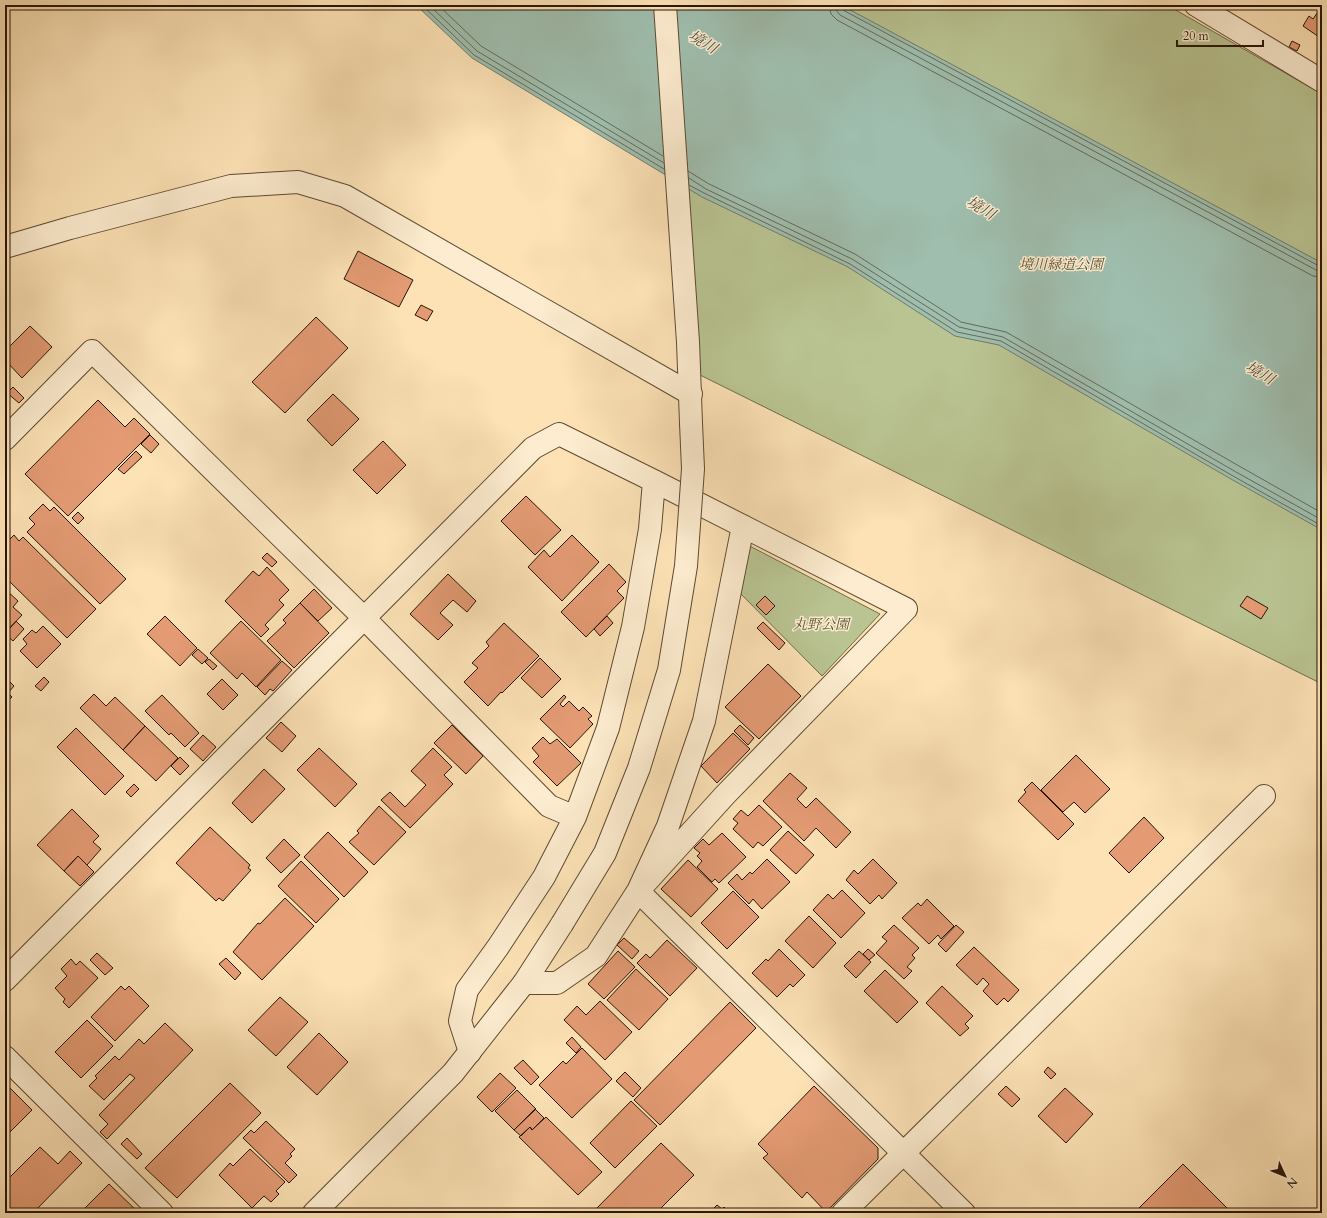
<svg xmlns="http://www.w3.org/2000/svg" width="1327" height="1218" font-family="Cardo,'Noto Serif JP',serif">
	<style>
		.green { fill: #b9c492; stroke: #716d4c }
		.water { fill: #9fbeae; stroke: #707b6a }
		.lines { fill: none; stroke-linecap: round; stroke-linejoin: round }
		.shore { stroke: #646a5a; stroke-width: 1 }
		.building { fill: #e49b74; stroke: #291605 }
		.minor-casing { stroke: #5e4931; stroke-width: 24 }
		.tertiary-casing { stroke: #5e4931; stroke-width: 24 }
		.minor { stroke: #fdeccf; stroke-width: 22 }
		.tertiary { stroke: #fdeccf; stroke-width: 22 }
		.tertiary-bridge-casing { stroke: #5e4931; stroke-width: 24; stroke-linecap: butt }
		.tertiary-bridge { stroke: #fdeccf; stroke-width: 22 }
		.labels { text-anchor: middle; dominant-baseline: central; stroke-width: 3; stroke-linejoin: round; paint-order: stroke }
		.park-label { font-size: 14px; font-style: italic; fill: #5b5336; stroke: #fdeccf }
		.water-label { font-size: 15px; font-style: italic; fill: #525140; stroke: #fdeccf }
	</style>
	<rect width="100%" height="100%" fill="#fce2b5"/>
	<filter id="stains"><feTurbulence type="fractalNoise" baseFrequency=".005" numOctaves="4"/><feColorMatrix values="0 0 0 0 .2 0 0 0 0 .09 0 0 0 0 .02 0 0 0 .5 -.17"/></filter>
	<radialGradient id="worn" r=".72"><stop offset=".6" stop-color="#630" stop-opacity="0"/><stop offset="1" stop-color="#630" stop-opacity=".3"/></radialGradient>
	<path class="green" d="M702,5H1167L1322,94V684L694,372L687,196Z
		M744,543L880,614L822,676L737,590Z"/>
	<path class="water" d="M416,5H841L1322,263V530L1231,479L999,345L955,336L848,267L702,197L472,58Z"/>
	<g class="lines">
		<path class="shore" d="M422,5L474,55L664,169
			M429,5L477,51L664,163
			M438,5L481,46L663,156
			M829,5L831,14L837,20L1313,276L1322,277
			M835,5L836,10L840,15L1316,270L1322,271
			M840,5L843,10L1319,266H1322
			M688,171L709,184L855,254L961,322L1006,332L1239,466L1322,513
			M689,178L706,189L852,259L959,327L1003,337L1236,472L1322,520
			M689,185L704,193L850,264L957,332L1001,341L1233,476L1322,526"/>
	</g>
	<path class="building" d="M1322,6V39L1303,26L1309,16L1313,19Z
		M1292,41L1300,45L1297,51L1289,47Z
		M358,251L413,280L399,307L344,279Z
		M421,305L433,311L427,321L415,315Z
		M316,317L348,348L285,413L252,382Z
		M30,326L52,347L22,378L5,360V351Z
		M13,387L24,398L19,403L7,393Z
		M333,394L359,419L332,446L307,420Z
		M98,400L125,427L134,418L150,434L68,516L25,474Z
		M150,435L159,444L151,453L141,444Z
		M383,441L406,465L377,494L353,470Z
		M136,451L142,457L124,474L118,469Z
		M526,496L561,530L535,555L501,521Z
		M43,504L50,511L54,507L126,579L100,604L27,532L35,524L29,518Z
		M78,512L84,518L78,524L72,518Z
		M14,535L19,541L23,537L96,609L67,638L5,577V544Z
		M572,535L599,562L562,601L528,567L544,550L550,557Z
		M267,553L277,562L272,567L262,558Z
		M609,564L626,582L617,591L624,598L586,637L561,612Z
		M267,567L289,590L279,600L284,605L265,625L269,629L261,637L225,601L253,571L259,576Z
		M448,574L476,601L467,612L453,600L440,613L453,625L438,640L410,614Z
		M5,589L18,601L13,607L22,615L5,633Z
		M314,589L332,608L318,621L300,603Z
		M765,596L775,606L766,615L756,605Z
		M1247,596L1268,608L1261,619L1240,606Z
		M300,603L329,633L294,668L267,641L286,623L283,620Z
		M165,616L197,648L180,666L147,634Z
		M607,616L613,623L600,636L594,629Z
		M16,621L24,629L13,641L5,634Z
		M241,621L281,660L256,687L242,673L237,679L210,653Z
		M763,622L785,643L779,650L757,628Z
		M504,623L539,656L502,693L501,692L488,706L464,682L478,668L472,663L489,646L486,642Z
		M43,626L61,644L37,668L20,651L27,644L23,639L32,630L36,633Z
		M198,649L208,658L202,664L192,655Z
		M540,658L561,679L542,698L521,678Z
		M209,659L217,666L213,670L205,662Z
		M282,661L292,670L273,691L270,689L265,695L257,687Z
		M768,664L801,696L759,739L725,707Z
		M5,677L14,686L8,693L12,697L5,704Z
		M44,677L49,682L41,691L35,686Z
		M222,679L238,695L223,710L207,694Z
		M94,694L106,706L115,697L145,726L123,750L80,708Z
		M162,695L199,733L185,747L171,733L169,735L145,711Z
		M564,695L566,697L560,704L563,707L569,701L579,711L583,707L592,716L588,719L593,724L570,748L540,719Z
		M281,722L296,736L282,752L266,738Z
		M452,725L483,756L466,774L434,743Z
		M740,725L754,738L748,745L734,731Z
		M145,726L178,758L156,781L123,750Z
		M76,728L124,776L105,795L57,747Z
		M733,733L750,749L717,783L701,766Z
		M203,735L216,747L203,761L190,749Z
		M543,737L550,744L557,739L581,763L557,786L533,762L539,756L532,748Z
		M319,748L357,784L335,807L297,770Z
		M433,748L452,767L444,775L453,784L410,828L381,800L390,792L405,807L426,785L411,771Z
		M1076,755L1110,789L1085,813L1074,802L1063,812L1041,790Z
		M180,757L189,766L180,775L171,766Z
		M264,769L285,789L252,823L232,803Z
		M790,773L807,788L797,799L806,808L816,798L851,832L836,848L816,828L804,841L763,801Z
		M1032,782L1074,824L1058,840L1018,801L1026,792L1024,790Z
		M134,784L139,789L131,797L126,792Z
		M759,805L782,827L763,846L758,842L753,848L733,829L738,823L733,819L741,810L748,816Z
		M379,806L406,832L374,865L349,842L359,833L357,831Z
		M72,809L99,836L93,842L101,849L87,865L78,856L64,871L37,845Z
		M1144,817L1164,838L1129,873L1109,853Z
		M210,827L250,865L248,868L251,870L223,901L219,898L216,901L176,863Z
		M788,831L814,855L796,874L770,850Z
		M328,832L368,872L344,897L304,857Z
		M722,833L746,857L719,883L715,879L712,882L697,867L702,861L697,856L700,853L694,848L703,839L709,845Z
		M284,839L300,855L281,873L266,858Z
		M78,856L94,872L80,886L64,871Z
		M767,859L790,882L762,909L753,899L749,904L728,883L737,874L742,880L750,872L752,874Z
		M873,859L897,883L882,899L879,895L870,904L846,880L854,870L858,874Z
		M688,860L718,889L691,917L661,889Z
		M301,861L339,899L316,923L278,886Z
		M842,890L865,913L841,938L813,910L828,894L833,899Z
		M733,891L759,917L727,949L701,923Z
		M285,898L314,926L262,980L233,952L258,923L260,924Z
		M927,899L954,926L941,939L938,935L929,944L902,918L918,903L921,906Z
		M809,916L836,943L813,968L785,941Z
		M894,925L919,948L912,955L915,958L907,967L912,971L904,979L876,953L887,941L882,937Z
		M956,925L964,932L946,952L938,944Z
		M624,938L639,951L632,959L617,945Z
		M667,940L697,968L670,996L637,963L646,954L650,958Z
		M974,947L1019,990L1008,1002L1004,998L997,1005L983,991L989,984L983,978L977,985L956,965Z
		M779,949L805,975L793,987L790,984L777,997L752,973L766,959L768,961Z
		M868,949L875,955L869,960L863,954Z
		M618,951L635,967L604,999L588,984Z
		M859,951L871,962L856,978L844,966Z
		M97,953L113,968L105,975L90,960Z
		M226,958L241,973L235,980L219,964Z
		M71,959L76,965L80,961L98,978L69,1008L63,1002L65,999L55,988L67,976L61,969Z
		M636,969L668,999L639,1030L607,1000Z
		M885,970L918,1002L897,1023L864,991Z
		M121,986L125,990L129,986L149,1006L115,1041L91,1017Z
		M942,986L973,1016L965,1024L969,1028L960,1036L926,1003Z
		M280,997L308,1022L276,1056L248,1030Z
		M600,1001L632,1032L605,1060L564,1020L577,1006L586,1015Z
		M730,1002L756,1028L660,1125L634,1100Z
		M87,1020L113,1046L81,1078L55,1052Z
		M165,1023L193,1050L107,1139L100,1132L108,1124L99,1115L135,1078L130,1074L104,1100L89,1086L97,1078L95,1076L115,1056L119,1060L139,1039L144,1044Z
		M319,1033L348,1062L317,1095L287,1067Z
		M572,1037L581,1047L576,1053L566,1043Z
		M582,1048L612,1079L572,1118L539,1085L563,1061L566,1064Z
		M523,1060L539,1077L531,1085L514,1068Z
		M1048,1067L1056,1074L1051,1079L1044,1072Z
		M625,1072L641,1088L633,1097L616,1081Z
		M500,1073L516,1088L492,1112L477,1097Z
		M230,1083L261,1113L177,1198L145,1168Z
		M6,1084L32,1110L5,1137V1085Z
		M814,1086L878,1148V1159L826,1212L807,1192L802,1198L763,1158L768,1154L758,1144Z
		M1006,1086L1020,1099L1012,1107L998,1094Z
		M1065,1088L1093,1114L1066,1143L1038,1116Z
		M517,1090L536,1109L514,1130L495,1111Z
		M631,1101L657,1126L615,1168L590,1143Z
		M535,1109L544,1118L532,1130L530,1127L521,1136L514,1130Z
		M546,1117L602,1172L578,1195L519,1137L530,1127L532,1130Z
		M266,1121L295,1149L290,1154L292,1156L285,1163L297,1175L289,1183L243,1138L251,1130L254,1133Z
		M127,1138L142,1154L137,1159L121,1144Z
		M661,1143L694,1175L656,1213H592Z
		M40,1147L58,1164L70,1151L82,1163L33,1213H5V1182Z
		M250,1149L285,1182L276,1191L279,1194L271,1202L264,1196L252,1208L219,1175L230,1163L233,1166Z
		M1183,1164L1232,1213H1134Z
		M109,1184L139,1213H80Z
		M717,1205L722,1209L724,1207L730,1213H709Z"/>
	<g class="lines">
		<g class="minor-casing">
			<path id="minor" d="M1196,5L1322,81
				M5,247L70,228L231,186L298,182L345,196L691,394
				M5,439L92,351L364,618L549,806L575,817
				M5,980L533,448L559,434L654,481L906,609L725,795L638,891L964,1213
				M524,983H557L596,956L638,891L668,826L704,721L743,526
				M470,1052L460,1021L467,990L498,947L544,877L575,817L608,728L633,627L650,529L654,481
				M5,1057L162,1213
				M843,1213L1264,796"/>
		</g>
		<g class="tertiary-casing">
			<path id="tertiary" d="M665,5L688,342L691,423
				M314,1213L453,1073L524,983L562,924"/>
		</g>
		<use href="#minor" class="minor"/>
		<use href="#tertiary" class="tertiary"/>
		<g class="tertiary-bridge-casing">
			<path id="tertiary-bridge" d="M562,924L605,853L639,768L669,670L686,566L693,469L691,423"/>
		</g>
		<use href="#tertiary-bridge" class="tertiary-bridge"/>
	</g>
	<g class="labels">
		<g class="park-label">
			<text x="1061" y="264">境川緑道公園</text>
			<text x="821" y="624">丸野公園</text>
		</g>
		<g class="water-label">
			<text transform="translate(703 42) rotate(31)">境川</text>
			<text transform="translate(981 208) rotate(31)">境川</text>
			<text transform="translate(1260 373) rotate(31)">境川</text>
		</g>
	</g>
	<rect width="1327" height="1218" fill="none" stroke="#fce2b5" stroke-width="20"/>
	<rect x="6" y="6" width="1315" height="1206" fill="none" stroke="#291605" stroke-width="2"/>
	<rect x="10" y="10" width="1307" height="1198" fill="none" stroke="#291605"/>
	<g transform="translate(1285 1176) rotate(134)" stroke="#fdeccf" stroke-width="3" paint-order="stroke">
	<path d="M0-3L7 15L0 10L-7 15Z" fill="#291605"/>
	<text y="-6" font-size="11" font-weight="bold" text-anchor="middle" fill="#291605">N</text>
	</g>
	<path d="M1177 40v6h86v-6" fill="none" stroke="#291605" stroke-width="2"/>
	<text x="1183" y="40" font-size="12" fill="#291605" stroke="#fdeccf" stroke-width="3" paint-order="stroke">20 m</text>
	<rect width="100%" height="100%" filter="url(#stains)"/>
	<rect width="100%" height="100%" fill="url(#worn)"/>
</svg>
